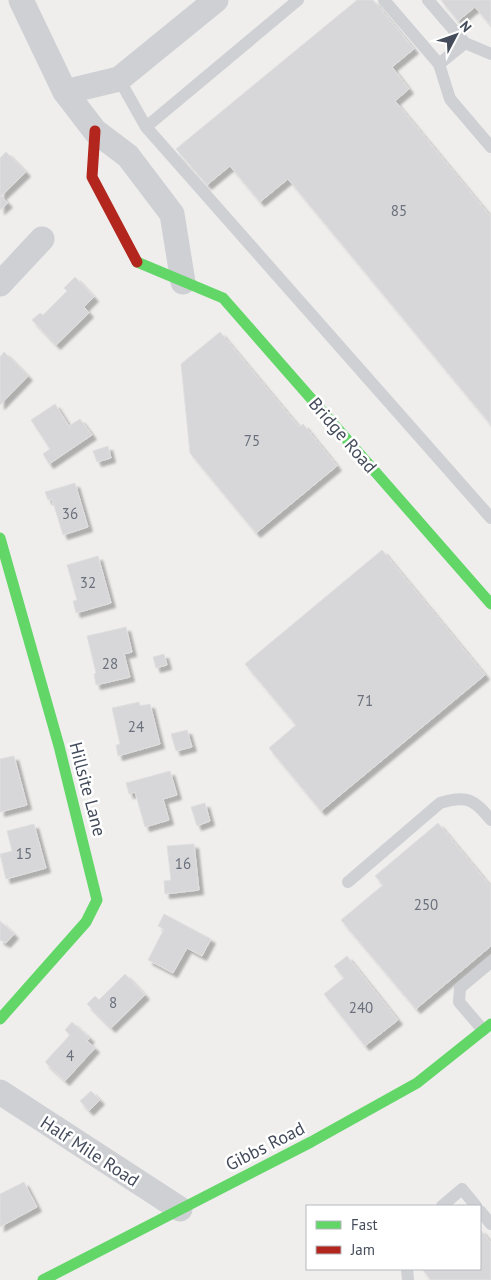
<svg xmlns="http://www.w3.org/2000/svg" width="491" height="1280" font-family="'PT Sans',sans-serif">
	<style>
		.building { fill: #d7d7d9; stroke: #e0dfe0; filter: url(#shadow) }
		.lines { fill: none; stroke-linecap: round; stroke-linejoin: round }
		.lane { stroke: #ced0d4; stroke-width: 12 }
		.street { stroke: #ced0d4; stroke-width: 25 }
		.fast { stroke: #63d668; stroke-width: 11 }
		.jam { stroke: #b3261e; stroke-width: 11 }
		.labels { text-anchor: middle; dominant-baseline: central; stroke-width: 5; stroke-linejoin: round; paint-order: stroke }
		.number-label { font-size: 15px; fill: #6a707c }
		.street-label { font-size: 18px; fill: #444c5b; stroke: #fff }
	</style>
	<defs>
		<filter id="shadow"><feDropShadow dx="4.5" dy="4.5" stdDeviation="1" flood-color="#0004"/></filter>
	</defs>
	<rect width="100%" height="100%" fill="#efeeed"/>
	<path class="building" d="M357,0H373L414,49L392,67L409,89L395,101L491,217V425L288,179L260,202L230,166L207,185L176,149Z
		M441,0H491V26L475,7L458,21Z
		M6,152L26,172L1,196L8,203L0,210V158Z
		M75,277L94,297L84,307L89,313L56,345L32,320L40,313L43,315L67,291L64,288Z
		M220,332L299,427L303,424L337,466L256,533L190,453L181,364Z
		M4,352L28,376L0,405V357Z
		M55,404L69,426L80,419L92,435L49,464L43,454L50,449L31,420Z
		M108,446L111,458L97,462L93,451Z
		M75,483L88,527L63,535L52,499L48,500L45,492Z
		M382,550L485,675L321,811L269,748L296,725L245,664Z
		M98,556L111,603L76,613L73,601L77,600L67,565Z
		M126,627L132,652L124,654L130,677L96,685L94,674L96,673L87,636Z
		M164,654L167,665L156,668L153,657Z
		M139,702L140,706L150,704L160,744L118,756L116,745L120,744L112,708Z
		M187,730L192,747L176,751L171,734Z
		M14,756L27,805L0,812V759Z
		M170,771L177,795L163,799L169,820L145,827L135,792L129,794L126,783Z
		M205,803L210,821L197,826L191,807Z
		M438,823L491,887V946L416,1009L341,920L383,885L375,876Z
		M34,824L46,868L6,879L0,854L12,851L7,831Z
		M194,844L199,890L165,894L164,881L171,880L167,846Z
		M164,914L211,939L202,956L187,948L173,973L148,960L164,929L158,926Z
		M0,921L14,934L6,943L0,940Z
		M347,956L398,1020L365,1046L324,994L344,978L334,966Z
		M125,974L145,995L111,1028L87,1004L95,996L99,1000Z
		M72,1022L90,1038L87,1041L95,1048L65,1081L45,1062L70,1035L65,1030Z
		M91,1091L100,1100L89,1111L80,1101Z
		M24,1182L37,1207L0,1227V1194Z
		M480,1229L491,1243V1280H431L422,1269H480Z"/>
	<g class="lines">
		<path class="lane" d="M384,0L439,64L450,99L491,147
			M428,0L465,43L491,54
			M439,64L465,43
			M119,79L146,127L491,518
			M146,127L298,0
			M348,882L440,803C467,795 474,799 491,820
			M483,1030L459,1002L460,988L491,962
			M442,1206L462,1189L476,1206
			M480,1211L491,1224
			M407,1269L408,1280"/>
		<path class="street" d="M21,0L65,92L95,131L128,156L172,214L183,282
			M65,92L119,79L216,0
			M0,284L42,239
			M0,1092L180,1209"/>
		<path class="fast" d="M137,262L223,298L491,604
			M0,538L59,746L97,900L86,922L0,1019
			M43,1280L311,1142L417,1083L491,1024"/>
		<path class="jam" d="M95,131L92,177L137,262"/>
	</g>
	<g class="labels">
		<g class="number-label">
			<text x="399" y="210">85</text>
			<text x="252" y="440">75</text>
			<text x="70" y="513">36</text>
			<text x="88" y="582">32</text>
			<text x="110" y="663">28</text>
			<text x="365" y="700">71</text>
			<text x="136" y="726">24</text>
			<text x="24" y="853">15</text>
			<text x="183" y="863">16</text>
			<text x="426" y="904">250</text>
			<text x="113" y="1002">8</text>
			<text x="361" y="1007">240</text>
			<text x="70" y="1055">4</text>
		</g>
		<g class="street-label">
			<text transform="translate(343 435) rotate(49)">Bridge Road</text>
			<text transform="translate(88 789) rotate(75)">Hillsite Lane</text>
			<text transform="translate(265 1146) rotate(-27)">Gibbs Road</text>
			<text transform="translate(90 1151) rotate(33)">Half Mile Road</text>
		</g>
	</g>
	<rect x="306" y="1205" width="175" height="65" fill="#ffffff" stroke="#b4b7bd"/>
	<rect x="316" y="1221" width="25" height="8" fill="#63d668" stroke="#b4b7bd"/>
	<text x="351" y="1230" font-size="15" fill="#444c5b">Fast</text>
	<rect x="316" y="1246" width="25" height="8" fill="#b3261e" stroke="#b4b7bd"/>
	<text x="351" y="1255" font-size="15" fill="#444c5b">Jam</text>
	<g transform="translate(456 35) rotate(49)" stroke="#ffffff" stroke-width="4" paint-order="stroke">
	<path d="M0-4L9 19L0 12L-9 19Z" fill="#444c5b"/>
	<text y="-8" font-size="14" font-weight="bold" text-anchor="middle" fill="#444c5b">N</text>
	</g>
</svg>
